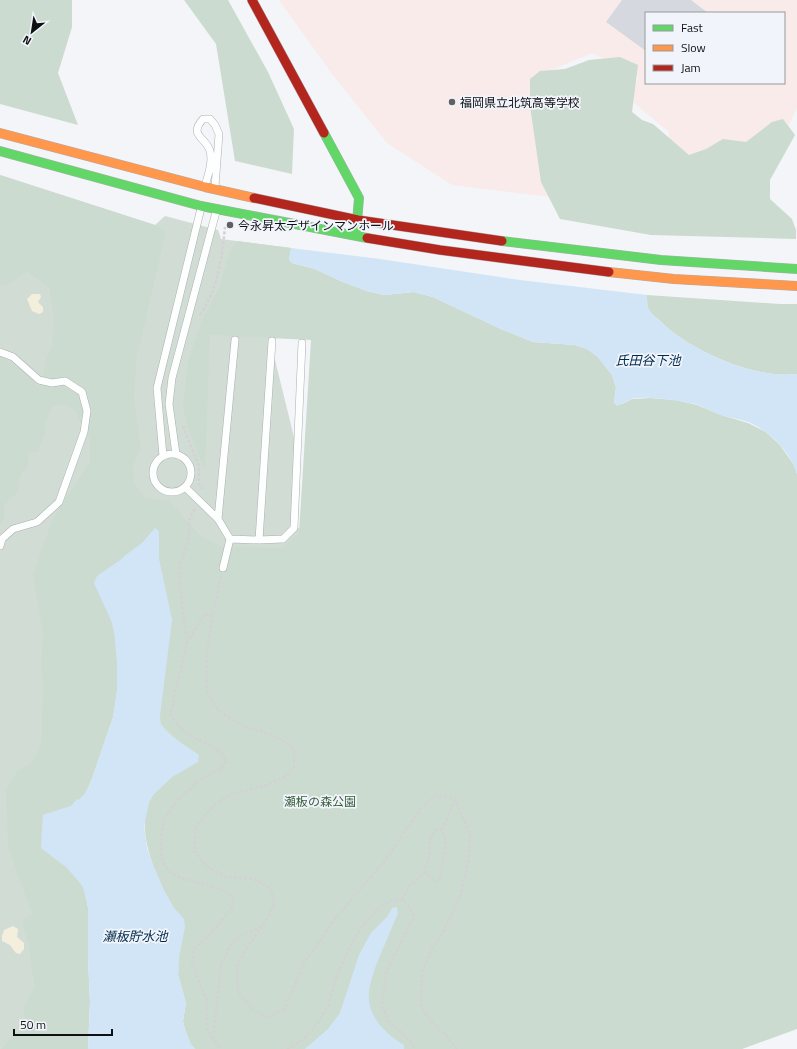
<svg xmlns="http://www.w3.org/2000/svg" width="797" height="1049" font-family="'Titillium Web','Noto Sans JP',sans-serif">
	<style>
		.education { fill: #f8ebe9; fill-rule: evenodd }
		.green { fill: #d1ddd4 }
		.forest { fill: #ccdbcf }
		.sand { fill: #f4efdc }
		.water { fill: #d2e5f7 }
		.building { fill: #d5d8df }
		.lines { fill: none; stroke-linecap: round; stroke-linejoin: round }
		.lane-casing { stroke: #adaeb1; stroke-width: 8 }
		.fast-casing { stroke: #adaeb1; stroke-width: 10 }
		.slow-casing { stroke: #adaeb1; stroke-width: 10 }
		.jam-casing { stroke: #adaeb1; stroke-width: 10 }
		.path { stroke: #d2d2d4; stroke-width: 2.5; stroke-dasharray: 3 2; stroke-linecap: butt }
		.lane { stroke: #fdfefe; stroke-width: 7 }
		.fast { stroke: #63d668; stroke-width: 9 }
		.slow { stroke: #ff974d; stroke-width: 9 }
		.jam { stroke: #b3261e; stroke-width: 9 }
		.poi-dot { fill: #5f6063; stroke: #f1f4fb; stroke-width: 1.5 }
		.labels { text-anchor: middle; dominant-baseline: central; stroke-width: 3.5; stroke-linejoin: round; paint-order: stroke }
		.poi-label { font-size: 12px; fill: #0f1012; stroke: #f1f4fb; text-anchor: start }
		.park-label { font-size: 12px; fill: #365d39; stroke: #f1f4fb }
		.water-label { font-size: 13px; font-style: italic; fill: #002b4b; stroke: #f1f4fb }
	</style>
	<rect width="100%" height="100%" fill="#f3f5f9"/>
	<path class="education" d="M279,0H797V108L769,167L669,161V132L627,97L639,77L592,53L549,71L551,197L452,185L387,143L333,75ZM646,13H784V83H646Z"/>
	<path class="green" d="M0,175L155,225L165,216L218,230L221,239L291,248L273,352L295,441L291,525L305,530L471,803L404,1049V1045L305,1049H195L103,606L117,691L113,717L86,792L88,1049H0Z"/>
	<path class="forest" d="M0,0H72V27L58,73L78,125L0,104Z
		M184,0H228L268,72L294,129L292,174L235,161L216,44Z
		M620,57L638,65L632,112L642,120L653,124L689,155L706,149L723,139L746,142L772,122L783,119L795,135L770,180V199L792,219L796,230V239L651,235L560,219L541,182L530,106V79L540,71L565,69L589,60Z
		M0,175L155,225L166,232L137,356L134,397L141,447L133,467L134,482L145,498L169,501L201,536L220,546L282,548L299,533L311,340L210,335L205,471L187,426L183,405L188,362L202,319L220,285L229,253L237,241L291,248L289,259L292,263L315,269L343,282L367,291L384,295L414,292L433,297L501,329L533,342L575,345L587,349L598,357L612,375L616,387L614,403L622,404L632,399L650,398L676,400L697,405L721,415L748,423L766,432L780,445L794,465L797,474V1029L742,1049H404V1045C385,1034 366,1015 369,991C371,978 376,965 381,953C387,940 392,926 398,913L392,908L387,917L371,933L359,955L340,1013L328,1029L306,1048L305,1049H195L191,1045L185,1030L183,1021L186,1002L178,975L184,919C181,916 176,912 174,908C157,883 131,822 153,795C164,780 182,771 197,762L195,752L183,744L161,724L160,715L172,620L159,559V531L127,554L119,561L107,569L94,583L111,620L114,631L117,662V691L113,717L92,779L86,792L78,800L77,799L71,806L43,814L41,838L53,858L66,867L83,887L88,907V958L90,1002L88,1049H1L10,1039L27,1025L23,1008L35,986L32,973L29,945L22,921L32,914L8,847L6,797V788L18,770L32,763L41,746L43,683L41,665L43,635L33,575L52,520L90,461V440L74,410L63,404L52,407L45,425V434L38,452L28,453V466L21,474L17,493L4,505V518L0,525V355L21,369L39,387L44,373L45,362L52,346L54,320L49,288L27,271L8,285L0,286Z
		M647,295L780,304H797V374C755,380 686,349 658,319C655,317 651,314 649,310C647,307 647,300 647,295Z"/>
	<path class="sand" d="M32,294H40L41,297L38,302L43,307V312L39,314L32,311L27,299Z
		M13,926L18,929L17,937L24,943V949L20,954L16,953L10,945L2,941V936L4,930Z"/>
	<path class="water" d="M291,248L380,259L520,280L647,295C647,300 647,307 649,310C651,314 655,317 658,319C686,349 755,380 797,374V474C790,451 770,431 748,422C739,419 730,418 721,415C712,412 704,407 695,404C681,401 645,395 631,399C627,401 622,404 617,406L614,403L616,387L612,375L598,357L587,349L575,345L533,342L501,329L433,297L414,292L384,295L367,291L343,282L315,269L292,263L289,259Z
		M155,528L159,531V559L172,620L160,715C160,717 160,722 161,724C167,735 189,748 199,755L198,762L172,777L153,795L149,803L144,826L147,848L151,860L164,890L174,908L184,919L185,927L179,957L178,975L186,1002L183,1021L185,1030L191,1045L195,1049H88L90,1002L88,958V907L83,887L76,878L66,867L41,848L43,815L71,806L77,799L79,800L86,792L92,779L113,717L117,691V662L114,631L111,620L94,583L97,576L119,561L127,554L142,543Z
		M397,907L398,913C392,926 387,940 381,953C376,965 371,978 369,991C366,1015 385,1034 404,1045V1049H305L328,1029L340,1013L359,955L371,933L387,917L392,908Z"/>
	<path class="building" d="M622,0H691L708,13H646V51L606,22Z"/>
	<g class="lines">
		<g class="lane-casing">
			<path id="lane" d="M205,186C208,175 213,162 210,151C206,137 188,136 203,119H210L215,125L219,134L215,187
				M0,352L13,357L39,380L52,383L65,381L82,392L87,411L84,432L59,502L37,522L13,529L2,539L0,546
				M153 473a19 19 0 1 1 38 0a19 19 0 1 1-38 0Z
				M176,454L169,404L172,378L216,212
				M163,456L157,388L201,208
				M185,487L218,519L230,539L223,568
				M218,519L235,340
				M230,539L259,540L283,539L294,528L302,343
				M259,540L272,341"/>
		</g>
		<g class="fast-casing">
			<path id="fast" d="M324,133L359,198L356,234
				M0,151L201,206L367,238
				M502,241L661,260L797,269"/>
		</g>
		<g class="slow-casing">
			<path id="slow" d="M0,133L205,187L254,198
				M609,272L674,279L797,286"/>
		</g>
		<g class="jam-casing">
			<path id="jam" d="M252,0L324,133
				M254,198L358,220L502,241
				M367,238L440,250L609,272"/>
		</g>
		<path class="path" d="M200,315C218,289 222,257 225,227
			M183,426L199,466V484L203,489
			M195,509L190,517L188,541L180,566L181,597L187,643L170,714C175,721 179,728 186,733C199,742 218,746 226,760C221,774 212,771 201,779C196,782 192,787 188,791C168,808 161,820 161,846C161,857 162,866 172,873C191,885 216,883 234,897L232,908L205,940L194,948L192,963L207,1001V1028L213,1039L221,1049
			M221,576C214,609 206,642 207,675C207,680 206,686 207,691C211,705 227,719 240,724C260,733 279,733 294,750V768L286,776L267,785L229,795L210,809L196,827L194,851L206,866L227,877L253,879L270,888L273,894L274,903L269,916L246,950L237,966L238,993L254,1010L268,1018L285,1008L304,963L335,919L387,858L421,808L436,795L455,799L470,835L469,859L461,895L442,934L432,948L422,972L421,997L422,1008L427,1017L446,1035L457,1049
			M187,643L204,614L212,615
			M442,830L455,799
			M402,900L409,886L425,872L430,852V842L432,835L437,829L442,830C450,846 441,860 441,877L435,882L425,872
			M213,1038L221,965L230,945L243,934L261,928
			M287,1049C305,1041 317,1026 326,1009C332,999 332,987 337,977C346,952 365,913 390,901C403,895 410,906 414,916L386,973L382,1007L390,1022L405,1036L416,1049"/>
		<use href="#lane" class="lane"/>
		<use href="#fast" class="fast"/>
		<use href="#slow" class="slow"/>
		<use href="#jam" class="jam"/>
	</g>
	<g class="poi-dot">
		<circle cx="452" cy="102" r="4"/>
		<circle cx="230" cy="225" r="4"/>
	</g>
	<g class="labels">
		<g class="poi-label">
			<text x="460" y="102">福岡県立北筑高等学校</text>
			<text x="238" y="225">今永昇太デザインマンホール</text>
		</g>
		<g class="park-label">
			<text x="320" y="801">瀬板の森公園</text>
		</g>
		<g class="water-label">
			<text x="648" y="360">氏田谷下池</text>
			<text x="135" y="936">瀬板貯水池</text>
		</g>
	</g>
	<rect x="645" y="12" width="140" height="72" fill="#f1f4fb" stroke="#97999e"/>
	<rect x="653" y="25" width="20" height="6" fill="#63d668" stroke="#97999e"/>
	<text x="681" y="32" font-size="12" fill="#0f1012">Fast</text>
	<rect x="653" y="45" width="20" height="6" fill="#ff974d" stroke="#97999e"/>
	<text x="681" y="52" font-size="12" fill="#0f1012">Slow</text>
	<rect x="653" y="65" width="20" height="6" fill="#b3261e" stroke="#97999e"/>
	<text x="681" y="72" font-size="12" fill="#0f1012">Jam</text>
	<g transform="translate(32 32) rotate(210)" stroke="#f1f4fb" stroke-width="3" paint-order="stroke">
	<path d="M0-3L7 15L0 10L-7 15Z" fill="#0f1012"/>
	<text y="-6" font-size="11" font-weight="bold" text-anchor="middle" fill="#0f1012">N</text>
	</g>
	<path d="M14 1029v6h98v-6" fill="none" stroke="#0f1012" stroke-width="2"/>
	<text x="20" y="1029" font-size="12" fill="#0f1012" stroke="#f1f4fb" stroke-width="3" paint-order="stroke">50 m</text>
</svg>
